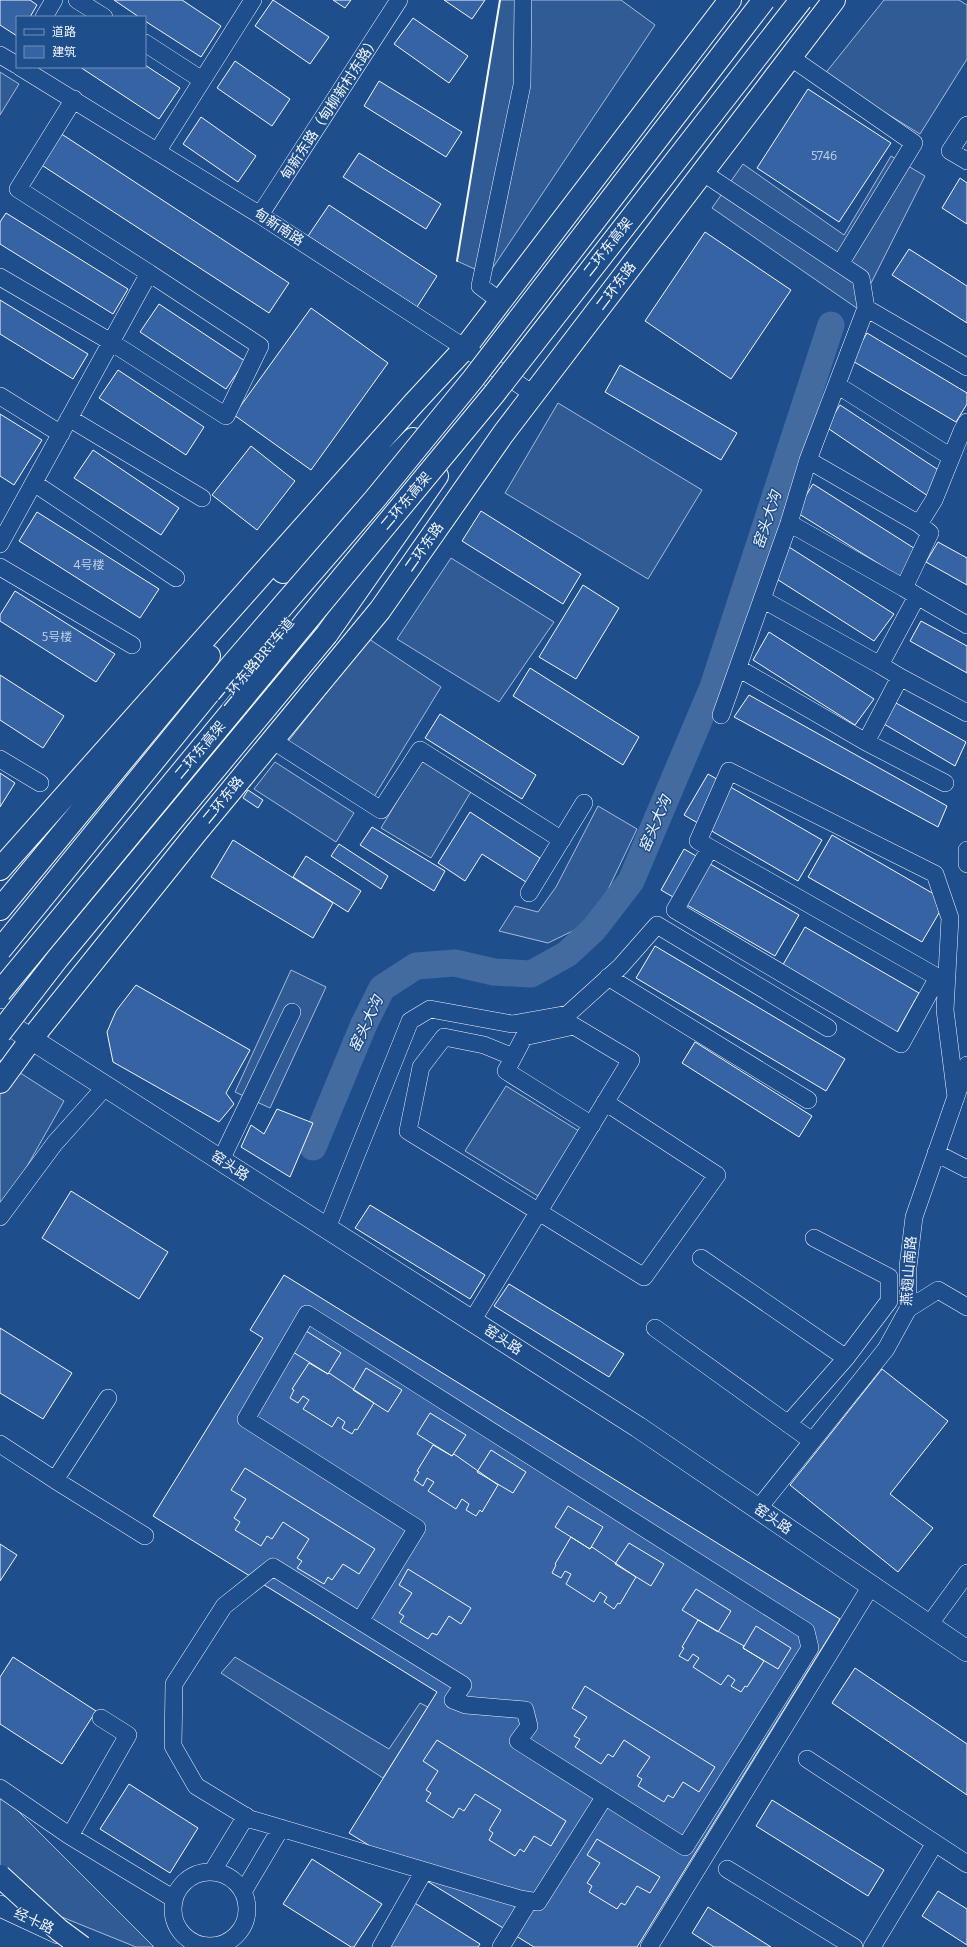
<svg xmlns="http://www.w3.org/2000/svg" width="967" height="1947" font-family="Bitter,'Noto Sans SC',serif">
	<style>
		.built { fill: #305b95; stroke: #a8bbd7 }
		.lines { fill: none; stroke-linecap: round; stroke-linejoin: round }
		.river { stroke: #446ba0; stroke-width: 27 }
		.building { fill: #3563a3; stroke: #f2f6ff }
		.minor-casing { stroke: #f2f6ff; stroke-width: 18 }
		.major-casing { stroke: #f2f6ff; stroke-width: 22 }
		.highway-casing { stroke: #f2f6ff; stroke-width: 24 }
		.minor { stroke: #1f4e8c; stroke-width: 17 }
		.major { stroke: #1f4e8c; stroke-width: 21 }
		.highway { stroke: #1f4e8c; stroke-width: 22 }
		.highway-bridge-casing { stroke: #f2f6ff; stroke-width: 24; stroke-linecap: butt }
		.highway-bridge { stroke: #1f4e8c; stroke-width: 22 }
		.wall { stroke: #f2f6ff; stroke-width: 2 }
		.labels { text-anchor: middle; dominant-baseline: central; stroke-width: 3; stroke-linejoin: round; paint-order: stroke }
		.number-label { font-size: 12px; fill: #c3d1e8 }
		.street-label { font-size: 14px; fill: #f2f6ff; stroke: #1f4e8c }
		.water-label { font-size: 15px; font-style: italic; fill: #f2f6ff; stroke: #1f4e8c }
	</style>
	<rect width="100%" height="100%" fill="#1f4e8c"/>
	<path class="built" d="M500,0H621L655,25L488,275L457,261Z
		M884,0H959L967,5V59L920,134L824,75Z
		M0,72L19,84L0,115Z
		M891,156L925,176L858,309L712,208L743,164L844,235Z
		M558,403L702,490L648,579L505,493Z
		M451,558L554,622L499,702L397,639Z
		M369,639L441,687L372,800L286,744Z
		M422,760L472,790L431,858L381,828Z
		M275,762L354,813L336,842L254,789Z
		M598,806L637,829L593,921L548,943L499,931L515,906L538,912L556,887Z
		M291,970L326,987L270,1108L235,1092Z
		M0,1060L64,1101L0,1214Z
		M506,1086L579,1131L538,1196L465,1151Z
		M235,1657L389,1749L420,1703L428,1707L383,1778L221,1673Z
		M0,1788L20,1813L154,1947H136L0,1892Z"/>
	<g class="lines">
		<path class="river" d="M313,1147L364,1024L382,988L416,966L455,963L494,972L531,974L567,954L594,929L631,881L713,687L831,325"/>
	</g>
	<path class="building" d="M0,0H30L37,5L30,17H17V36L0,25Z
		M114,0H182L221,26L201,57L145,21V17H139Z
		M273,0L329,37L310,64L255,26Z
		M333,0H351L345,8Z
		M444,0H485L472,19Z
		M413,18L468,56L449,83L394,44Z
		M235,61L290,99L272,126L217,88Z
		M145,65L180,88L159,119L80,67H145Z
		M379,81L462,132L446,157L364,106Z
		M808,89L891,143L839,222L757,168Z
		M201,117L256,156L238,182L183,144Z
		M60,133L289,283L269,313L40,164Z
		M359,153L441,204L426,229L343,177Z
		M960,178L967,183V224L942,208Z
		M329,205L437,276L417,307L308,236Z
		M6,213L128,289L113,314L0,244V222Z
		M705,232L791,290L731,379L645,321Z
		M909,249L967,286V323L892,275Z
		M0,300L88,354L73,379L0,334Z
		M159,304L245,361L226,389L140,332Z
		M311,308L388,363L311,470L234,415Z
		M867,333L967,393V404L956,422L851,360Z
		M620,365L737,433L721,460L605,392Z
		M118,370L204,427L186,455L99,398Z
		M840,405L943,473L928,496L826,427Z
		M0,414L42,440L14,485L0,476Z
		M251,446L295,481L257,530L212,495Z
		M93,450L179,508L161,535L74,478Z
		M813,484L917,550L900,577L796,512Z
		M481,511L581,574L563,604L462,541Z
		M37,512L159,589L140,618L19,541Z
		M938,542L967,558V585L926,562Z
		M789,547L894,614L874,641L772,576Z
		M583,585L619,608L576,679L539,657Z
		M15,591L115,654L96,682L0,621V615Z
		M921,621L967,646V673L910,641Z
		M769,632L874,699L855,725L753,660Z
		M530,668L639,737L623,765L513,696Z
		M0,675L64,716L43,748L0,720Z
		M749,695L947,806L938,827L734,717Z
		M896,703L966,742L955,766L884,724Z
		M440,714L536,775L522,799L425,738Z
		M0,773L15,783L0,807Z
		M708,774L822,840L798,881L684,815Z
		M248,790L263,800L258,808L243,798Z
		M470,812L540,858L526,882L482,854L465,881L438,863Z
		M372,827L445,871L434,891L360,845Z
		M832,835L946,901L922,942L808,877Z
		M233,840L333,903L313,938L211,877Z
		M339,844L388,876L381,889L331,856Z
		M684,849L799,915L775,956L661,890Z
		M306,856L361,891L348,912L293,877Z
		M805,927L919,993L896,1034L781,968Z
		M655,946L845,1059L826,1091L636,978Z
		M136,985L250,1050L226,1093L234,1104L219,1122L113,1062L107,1032L116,1011Z
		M695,1042L812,1116L799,1137L682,1063Z
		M277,1109L313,1123L290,1177L241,1147L251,1125L264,1134Z
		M71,1191L168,1252L139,1299L42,1238Z
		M370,1205L485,1275L470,1299L355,1228Z
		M284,1275L840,1619L637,1947H534L349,1833L437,1692L153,1516L263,1338L250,1330Z
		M509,1284L624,1354L609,1377L494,1306Z
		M0,1328L72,1373L43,1419L0,1393Z
		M306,1331L341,1353L328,1374L293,1352Z
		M309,1363L328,1374L329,1373L374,1403L357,1430L355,1429L352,1434L342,1428L345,1422L338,1417L332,1427L303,1409L309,1400L303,1396L298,1403L290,1398L294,1390L292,1389Z
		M366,1368L402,1390L388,1412L353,1390Z
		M882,1369L948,1421L890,1494L933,1528L898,1572L790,1485Z
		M430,1413L466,1435L452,1456L417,1434Z
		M433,1445L452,1456L454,1454L498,1485L482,1512L480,1510L476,1516L466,1510L469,1504L462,1499L456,1509L428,1491L434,1482L427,1478L423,1486L414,1480L419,1472L417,1471Z
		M491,1450L526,1472L513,1493L477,1472Z
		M245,1468L375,1549L359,1574L343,1564L332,1580L328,1577L324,1584L297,1568L302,1561L297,1558L309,1539L283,1522L272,1539L267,1536L261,1546L235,1530L240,1522L234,1518L246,1499L231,1490Z
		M568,1506L603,1527L590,1549L555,1527Z
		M571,1537L590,1549L592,1547L636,1577L620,1604L618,1603L614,1609L604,1602L607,1597L600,1592L594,1602L566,1584L571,1574L565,1571L561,1578L552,1573L556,1565L555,1564Z
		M629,1543L664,1564L651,1586L615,1564Z
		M0,1544L17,1555L0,1581Z
		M408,1569L471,1608L461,1624L449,1616L437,1635L432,1633L428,1639L400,1622L404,1616L399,1613L412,1593L399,1585Z
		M696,1589L731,1611L718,1632L682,1610Z
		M698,1620L744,1646L743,1648L764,1661L747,1687L745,1686L741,1692L731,1686L735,1680L728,1675L721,1685L693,1667L699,1658L693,1654L688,1661L679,1656L684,1648L682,1647Z
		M756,1626L791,1648L778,1669L743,1648Z
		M13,1657L96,1711L62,1764L0,1724V1677Z
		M855,1668L967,1744V1795L832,1703Z
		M585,1686L715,1767L699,1792L683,1782L673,1798L668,1795L664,1802L638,1786L642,1779L637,1776L650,1757L624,1740L613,1757L608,1754L601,1764L575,1747L580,1739L574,1736L587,1717L572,1708Z
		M437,1740L566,1821L551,1846L534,1836L524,1852L520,1849L515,1856L489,1840L493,1833L489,1830L501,1810L475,1794L464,1811L459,1808L453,1818L426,1801L431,1793L426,1790L438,1771L423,1761Z
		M129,1784L198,1828L170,1873L100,1829Z
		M772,1800L884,1870L868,1896L756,1826Z
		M597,1839L660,1877L650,1893L637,1886L625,1905L621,1903L617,1909L589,1892L592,1886L587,1883L600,1863L587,1855Z
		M312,1859L382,1904L354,1947H351L283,1904Z
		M938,1891L967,1909V1945L922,1916Z
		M410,1900L480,1944L478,1947H385Z
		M708,1907L771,1947H714L692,1933Z"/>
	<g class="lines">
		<g class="minor-casing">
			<path id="minor" d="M77,0L104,17
				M44,17L54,0
				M145,43L202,80
				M0,55L17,65
				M790,57L914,143L840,264
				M20,67L260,215L465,348L533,394
				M967,125L950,151L967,161
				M157,152L253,0
				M702,172L861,278L866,308L967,367
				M260,215L399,0
				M0,277L111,342L226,416L260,346L149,273
				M500,301L480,286L522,85L523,0
				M837,385L951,457
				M0,396L61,434
				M69,418L202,498
				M808,460L919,524
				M34,483L176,578
				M789,523L904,588
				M0,544L149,273L18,189L74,99
				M0,567L132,645
				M917,596L967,625
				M762,599L880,665
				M738,668L866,742L945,783
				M900,677L967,713
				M721,715L789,523L808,460L866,308
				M272,740L381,810L420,750L562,840
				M866,742L900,677L880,665L917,596L904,588L930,533L919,524L934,500L962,431L967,422
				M0,759L40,783
				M710,848L675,910L901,1044L938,977
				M967,850V864
				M529,893L584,803
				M0,968L481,393
				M608,977L808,1100
				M946,982L698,841L729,771L935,874L950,918L945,1010L956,1097
				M513,1057L484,1045L444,1037L421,1067L408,1131L644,1277L717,1175L605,1102
				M936,1153L967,1169
				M221,1160L292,1012
				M0,1217L55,1143L106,1086
				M327,1228L410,1021L430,1009L512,1024L568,1014L620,967L657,925L828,1028
				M814,1238L889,1277V1301L846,1358
				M701,1258L846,1358L788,1424
				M908,1309L938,1290L967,1307
				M472,1321L631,1060L574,1026L524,1037L506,1071L592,1125
				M655,1328L812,1441
				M0,1444L55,1480L108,1398
				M55,1480L145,1536
				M758,1509L886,1349L908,1309V1267L914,1217L967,1065
				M360,1621L417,1528L246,1419L307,1314L806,1631L810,1648L685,1847L518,1741L529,1726L525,1710L466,1705L453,1700L463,1685L273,1567L224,1606L174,1684L173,1746L196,1786L250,1819L520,1899L538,1902L605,1796
				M929,1625L967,1573
				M101,1718L128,1735L70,1836L174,1899
				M807,1759L967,1864
				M0,1788L70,1836
				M727,1869L854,1947
				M212,1872L246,1816
				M173 1909a37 37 0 1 1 74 0a37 37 0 1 1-74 0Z
				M243,1892L281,1828
				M381,1947L424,1871
				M501,1947L529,1901
				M649,1947L871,1586
				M872,1947L935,1843"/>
		</g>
		<g class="major-casing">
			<path id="major" d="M0,1019L638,1427L967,1651
				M0,1906L58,1933"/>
		</g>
		<g class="highway-casing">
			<path id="highway" d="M283,572L413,439
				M327,634L437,476
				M0,869L414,403L465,348L730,0
				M0,909L209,656
				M0,1082L32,1038L196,833L380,610L503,434L834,0"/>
		</g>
		<use href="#minor" class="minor"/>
		<use href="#major" class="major"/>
		<use href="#highway" class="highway"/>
		<g class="highway-bridge-casing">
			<path id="highway-bridge" d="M0,950L230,667L375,499L473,379L764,0
				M0,992L494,394L801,0
				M0,1033L58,958L327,634
				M0,1876L59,1930L82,1947"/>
		</g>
		<use href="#highway-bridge" class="highway-bridge"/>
		<path class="wall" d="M457,261L500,0"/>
	</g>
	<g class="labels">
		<g class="number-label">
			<text x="824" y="156">5746</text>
			<text x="89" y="565">4号楼</text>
			<text x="57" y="637">5号楼</text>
		</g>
		<g class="street-label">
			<text transform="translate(330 108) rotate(-57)">甸新东路（甸柳新村东路）</text>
			<text transform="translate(279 227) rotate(33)">甸新南路</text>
			<text transform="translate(608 247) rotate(-52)">二环东高架</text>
			<text transform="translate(616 286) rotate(-53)">二环东路</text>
			<text transform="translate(406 501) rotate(-50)">二环东高架</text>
			<text transform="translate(424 547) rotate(-55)">二环东路</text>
			<text transform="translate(256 662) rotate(-50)">二环东路BRT车道</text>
			<text transform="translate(200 750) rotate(-50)">二环东高架</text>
			<text transform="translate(223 800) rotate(-51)">二环东路</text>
			<text transform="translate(230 1166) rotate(33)">窑头路</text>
			<text transform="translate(909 1271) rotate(-86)">燕翅山南路</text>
			<text transform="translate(503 1340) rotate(33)">窑头路</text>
			<text transform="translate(773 1519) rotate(34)">窑头路</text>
			<text transform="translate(34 1921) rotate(25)">经十路</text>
		</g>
		<g class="water-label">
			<text transform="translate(767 520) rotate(-72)">窑头大沟</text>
			<text transform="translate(655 824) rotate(-67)">窑头大沟</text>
			<text transform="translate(366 1024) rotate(-65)">窑头大沟</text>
		</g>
	</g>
	<rect x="16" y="16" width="130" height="52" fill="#1f4e8c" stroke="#7391ba"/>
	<rect x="24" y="29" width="20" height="6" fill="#1f4e8c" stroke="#7391ba"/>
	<text x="52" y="36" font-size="12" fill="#f2f6ff">道路</text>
	<rect x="24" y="46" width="20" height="12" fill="#3563a3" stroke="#7391ba"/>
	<text x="52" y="56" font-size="12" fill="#f2f6ff">建筑</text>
</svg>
